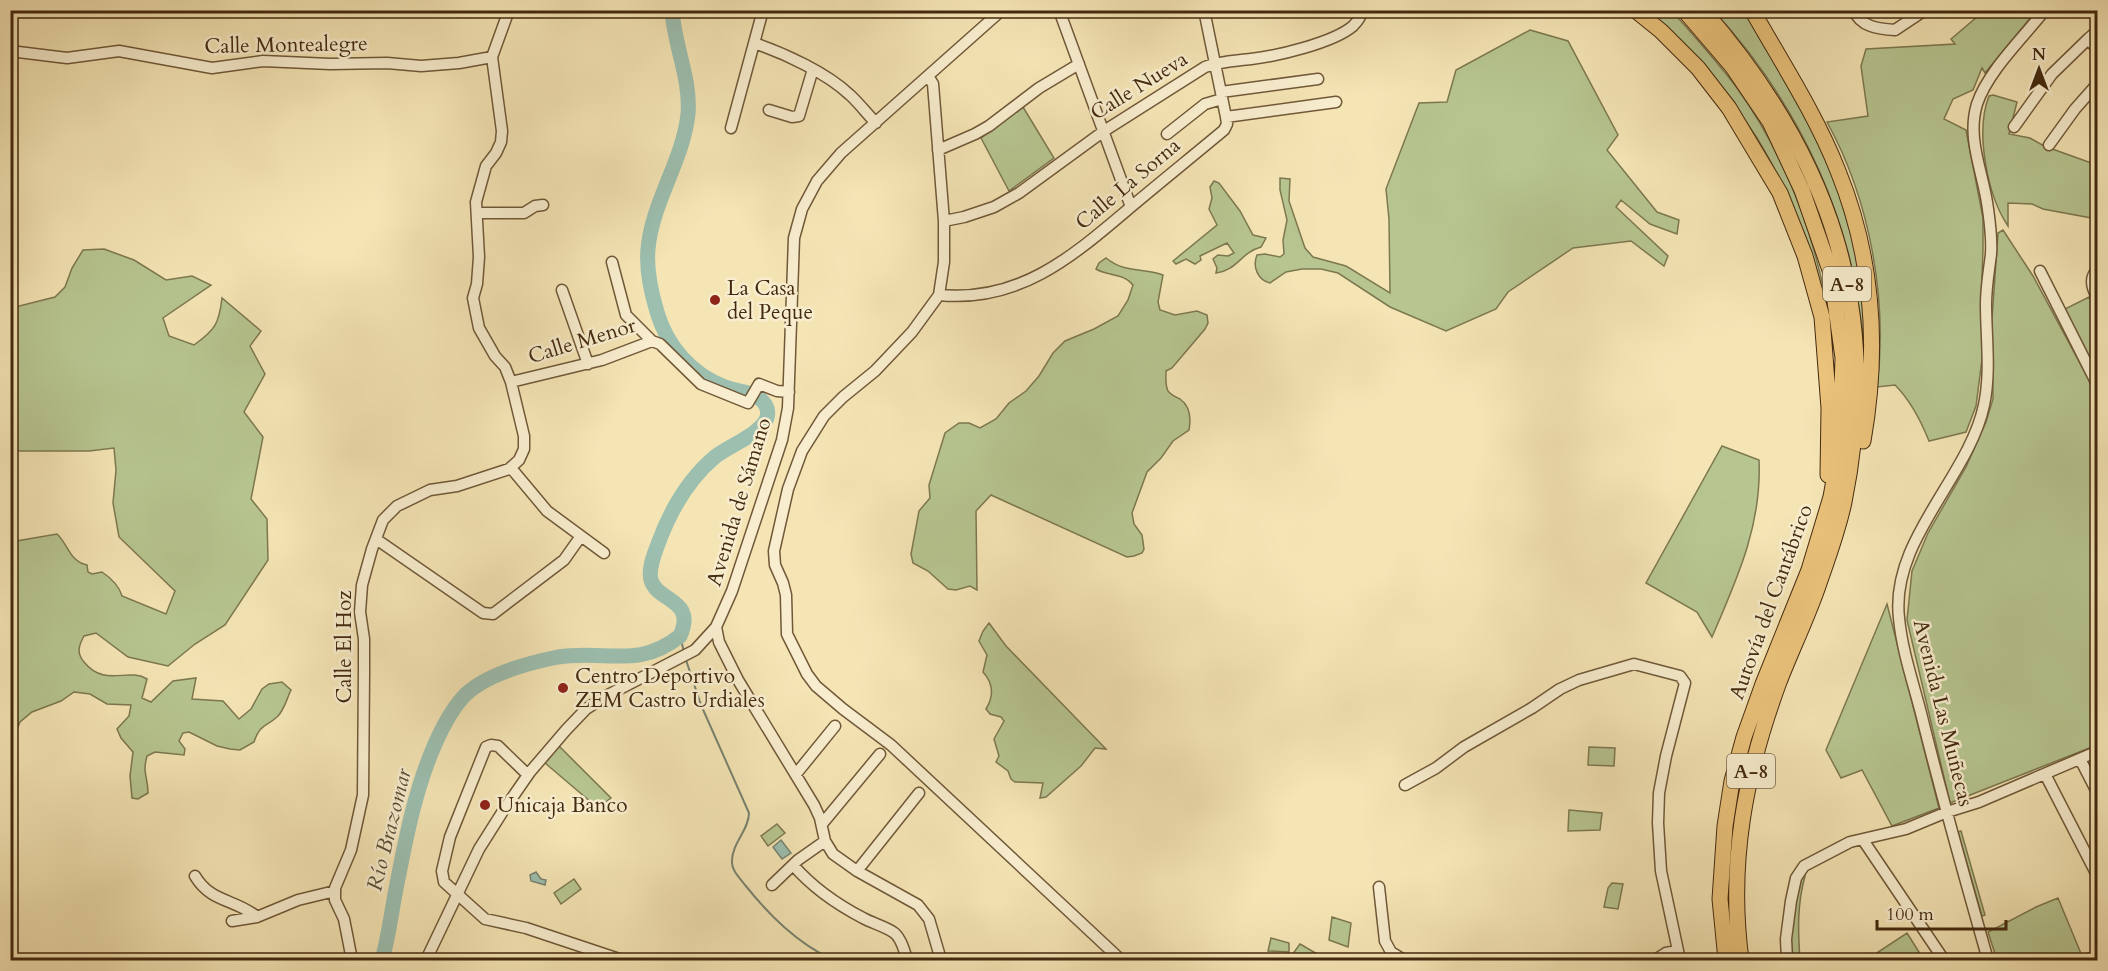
<svg xmlns="http://www.w3.org/2000/svg" width="2108" height="971" font-family="Cardo,serif">
	<style>
		.green { fill: #b7c691; stroke: #7d7850; stroke-width: 1.5 }
		.water { fill: #9cbfb0; stroke: #788370; stroke-width: 1.5 }
		.lines { fill: none; stroke-linecap: round; stroke-linejoin: round }
		.stream { stroke: #788370; stroke-width: 2 }
		.river { stroke: #9cbfb0; stroke-width: 15 }
		.minor-casing { stroke: #705838; stroke-width: 13 }
		.highway-casing { stroke: #43290f; stroke-width: 17 }
		.minor { stroke: #f8eecf; stroke-width: 10 }
		.highway { stroke: #eac27a; stroke-width: 15 }
		.poi-dot { fill: #8f2418; stroke: #f8eecf; stroke-width: 2 }
		.labels { text-anchor: middle; dominant-baseline: central; stroke-width: 5; stroke-linejoin: round; paint-order: stroke }
		.shield { fill: #f8eecf; stroke: #796449; stroke-width: 1.5 }
		.shield-label { font-size: 20px; font-weight: bold; fill: #43290f }
		.street-label { font-size: 21px; fill: #43290f; stroke: #f8eecf }
		.poi-label { font-size: 21px; fill: #43290f; stroke: #f8eecf; text-anchor: start }
		.water-label { font-size: 22px; font-style: italic; fill: #594e37; stroke: #f8eecf }
	</style>
	<rect width="100%" height="100%" fill="#f5e5b5"/>
	<filter id="stains"><feTurbulence type="fractalNoise" baseFrequency=".00333" numOctaves="4"/><feColorMatrix values="0 0 0 0 .2 0 0 0 0 .09 0 0 0 0 .02 0 0 0 .5 -.17"/></filter>
	<radialGradient id="worn" r=".72"><stop offset=".6" stop-color="#630" stop-opacity="0"/><stop offset="1" stop-color="#630" stop-opacity=".3"/></radialGradient>
	<path class="green" d="M1643,11H1672C1694,36 1717,61 1737,88C1791,163 1822,254 1833,345L1828,344C1811,280 1799,211 1766,153C1735,97 1687,55 1643,11Z
		M1714,11H1748L1830,163L1862,272L1865,347C1860,315 1856,283 1848,252C1823,160 1778,81 1714,11Z
		M1984,11H2036L1985,73L1982,68L1973,90L1953,99L1944,119L1966,130L1983,218V250L1981,304L1983,352L1976,406L1966,432L1929,441C1921,421 1910,400 1895,385L1877,387C1888,300 1870,200 1827,122L1868,116L1861,66L1866,49L1955,44L1951,39Z
		M1530,30L1568,41L1618,135L1607,150L1657,212L1679,220L1677,234L1650,224L1621,200L1616,207L1668,256L1664,266L1631,241L1573,248L1508,292L1496,309L1446,331L1390,307L1338,273L1321,269H1302L1286,272L1270,283C1258,280 1252,267 1257,255L1265,254L1280,257L1284,254L1283,240L1287,220L1280,190V178L1290,179L1289,201L1305,248L1313,257L1346,266L1390,293L1389,219L1386,189L1419,103L1447,102L1456,70Z
		M1993,95L2017,102L2009,134L2030,138L2044,146L2097,165V219L2043,209L2032,204L2008,203V226C1987,195 1975,131 1989,96Z
		M1023,107L1054,158L1009,191L981,138Z
		M1214,181L1219,183L1240,211L1253,235L1266,238L1261,247C1240,253 1238,270 1216,273L1217,268L1213,259L1218,255L1228,256L1234,253L1227,243L1200,256L1201,260L1195,264L1186,259L1176,264L1173,261L1217,225L1209,209L1212,198L1210,187Z
		M2003,230L2033,276L2097,395V745L1950,803L1907,620L1912,571L1928,533L1966,467L1986,422L1993,399L1992,319L1998,233Z
		M104,249L134,260L166,280L192,276L211,285L163,318L169,336L194,345C215,330 219,324 222,298L261,331L250,346L265,374L244,412L263,437L251,499L267,519L268,560L225,625L195,644L168,666L128,657L96,633L84,636C79,645 76,653 84,662C105,688 128,667 147,679L142,698L151,702L173,681L196,678L192,699L223,701L239,719L251,709L262,689L269,684L282,682L291,690C287,698 284,711 277,717C266,727 260,724 254,742L240,750L230,749L217,746L189,732L183,733L179,741L185,749L184,755L155,752L147,756C142,774 148,776 148,793L138,799L132,798L130,776L133,752L121,738L117,729L129,716L131,705L107,704L90,694L74,692L61,701L32,712L20,722L11,744V542L57,534C68,544 70,562 87,565L88,572L92,574L102,572C111,578 119,585 122,596L166,614L175,591L119,537L113,503L116,470L114,448L89,451H15L11,458V308L55,297L65,287L72,268L83,250Z
		M1106,258C1126,274 1141,267 1163,275L1158,302L1160,310L1175,315L1197,311L1207,315L1208,323L1205,329L1172,368L1166,371C1166,377 1165,385 1168,391C1171,395 1176,397 1180,399C1190,406 1191,419 1189,430L1173,441L1161,458L1147,472L1132,513L1134,524L1142,535L1144,549L1142,553L1134,556L1127,557L991,495L976,511L977,590L970,586L956,590L948,589L928,571L913,563L911,554L919,511L930,498L929,485L945,433L959,423H969L980,428L996,419L1009,403L1026,391L1039,376L1053,353L1065,341L1094,329L1118,316L1128,300L1133,285C1124,273 1107,276 1096,269L1099,263Z
		M2089,297L2097,312V373L2063,310Z
		M1722,446L1759,460C1762,525 1737,579 1712,637L1697,612L1646,583Z
		M1887,604L1939,808L1892,826L1862,770L1841,778L1826,750Z
		M989,623L1006,646L1106,749L1095,748L1081,766L1046,797L1040,798L1043,783L1015,782L1011,779L1008,771L996,762L999,756L994,739L1004,721L1001,717L990,714L986,709C994,696 993,683 983,672L987,655L979,641L983,631Z
		M559,746L611,798L598,808L545,763Z
		M1589,747L1615,748L1614,766L1588,765Z
		M1569,810L1602,813L1600,830L1568,831Z
		M777,824L785,833L768,846L761,836Z
		M1961,831L1985,915L1982,916L1958,832Z
		M1805,876C1797,905 1798,931 1800,960H1790L1789,938L1800,877Z
		M574,879L581,889L561,904L554,893Z
		M1612,883L1623,884L1618,909L1604,907L1608,888Z
		M2058,898L2082,956L2097,949V960H1997L1988,932L2036,907Z
		M1332,917L1351,923L1348,947L1329,940Z
		M1907,933L1924,960H1866Z
		M1271,938L1289,943V952L1268,951Z
		M1300,944L1319,955L1315,960H1301L1292,955Z"/>
	<path class="water" d="M781,840L791,853L782,859L773,847Z
		M536,872L541,879L546,880L545,885L531,881L530,875Z"/>
	<g class="lines">
		<path class="stream" d="M680,636L684,652
			M686,660L701,705L749,813C749,830 732,843 732,861C731,870 740,878 745,885C770,916 797,943 833,960"/>
		<path class="river" d="M382,960C388,939 391,916 395,894C405,843 414,792 435,744C443,726 452,708 466,694C489,673 528,663 558,657C606,649 637,670 680,636C697,599 657,602 651,580C648,569 654,555 658,544C670,511 688,479 716,456C731,445 760,434 767,418C769,410 766,403 759,398C748,390 737,392 725,387C691,374 667,346 657,312C651,292 646,270 648,249C652,202 683,161 688,114C691,79 674,45 672,10"/>
		<g class="minor-casing">
			<path id="minor" d="M1059,10L1131,207
				M1854,10C1860,27 1879,29 1895,30L1925,10
				M2098,30L2088,39L2098,50
				M754,43C784,53 827,73 850,95C859,103 867,114 876,123
				M10,51L67,58L119,51L212,68L263,61L330,64L387,63L421,66L459,63L492,57
				M928,76L933,84L944,221V262L939,295L912,332L875,371L843,397L824,416L802,451L788,489L774,551L775,565L783,583L786,595L787,634L807,674L816,686L843,709L891,745L1121,960
				M1221,92L1318,79
				M769,110L792,117L799,116L813,69
				M1226,117L1336,102
				M2014,127L2052,74L2088,39
				M731,128L763,10
				M1167,134L1205,104L1222,99
				M2049,145L2075,109L2098,83
				M938,150L975,134L989,126L1039,88L1079,64
				M477,213H524L535,206L543,205
				M944,221L964,217L994,207L1019,193L1104,131L1205,67C1220,61 1235,61 1251,59C1277,56 1333,43 1353,26C1357,22 1361,16 1363,10
				M612,262L626,315L652,341
				M2098,269C2088,278 2092,289 2098,299
				M2040,271L2098,386
				M562,290L588,364
				M939,295C1021,303 1074,255 1132,206C1163,180 1194,155 1224,130L1227,124L1226,117L1204,10
				M511,382L602,360L652,341L660,344L701,384L748,403L759,384L777,391L789,392
				M511,468L547,511L604,553
				M376,539L483,613L493,614L564,560L581,536
				M716,627L719,642L738,680L814,805L820,818L825,841L833,854L857,871L918,905L929,919L941,960
				M2080,759L2098,794
				M796,774L835,726
				M2045,774L2098,877
				M528,775L498,746L491,745L486,747L450,837L442,871L444,882L485,919L526,928L622,960
				M1405,785L1436,768L1464,747L1532,708L1560,689L1579,680L1634,664L1680,676L1685,683L1666,756L1659,793L1658,823L1661,871L1680,960
				M822,824L880,754
				M1863,840L1944,960
				M793,865C813,888 836,904 863,918C872,923 884,926 893,932C901,937 905,952 907,960
				M857,871L919,793
				M195,876C211,903 236,899 257,917
				M772,885L798,860L825,841
				M1379,887L1385,941L1391,952L1404,960
				M232,921L257,917L298,900L335,891
				M352,960L344,919L335,900V888L351,850L363,795L364,671V639L360,612L362,585L372,549L383,520L397,506L430,490L457,486L509,469L519,460L524,449V436L511,382L505,367L495,356L479,328L473,298L477,284L479,257L476,202L486,166L496,153L501,142L502,131L492,57L509,10
				M426,960L479,849L503,811L530,772L566,730L586,709L606,696L695,650L716,627L732,591L782,440L788,408L794,238L802,209L817,181L841,153L1002,10
				M1655,960L1666,953L1677,951
				M1787,960L1786,939L1791,901L1796,878L1804,866L1850,842L1906,829L1947,812L1979,802L2098,751
				M1988,960C1965,879 1942,798 1922,717C1914,685 1902,651 1899,618C1890,540 1969,477 1984,405C1991,372 1986,337 1986,304C1986,287 1989,271 1991,254C1992,239 1990,223 1988,209C1984,174 1966,140 1977,104C1988,71 2023,38 2045,10"/>
		</g>
		<g class="highway-casing">
			<path id="highway" d="M1635,10L1661,31L1698,68L1729,108L1780,193L1805,256L1822,317L1829,408L1828,475
				M1684,10L1732,66L1770,122L1802,190L1831,273L1843,358L1840,446L1831,497L1809,570L1763,684L1744,737L1732,781L1725,826L1720,899L1726,960
				M1703,10C1830,156 1883,309 1844,502C1838,531 1827,560 1817,589C1806,620 1791,651 1779,682C1745,774 1728,863 1741,960
				M1752,10C1782,63 1816,115 1838,171C1873,257 1879,350 1863,441"/>
		</g>
		<use href="#minor" class="minor"/>
		<use href="#highway" class="highway"/>
	</g>
	<g class="poi-dot">
		<circle cx="715" cy="300" r="6"/>
		<circle cx="563" cy="688" r="6"/>
		<circle cx="485" cy="805" r="6"/>
	</g>
	<g class="labels">
		<g class="shield">
			<rect x="1823" y="267" width="48" height="34" rx="4.5"/>
			<rect x="1727" y="754" width="48" height="34" rx="4.5"/>
		</g>
		<g class="shield-label">
			<text x="1847" y="284">A-8</text>
			<text x="1751" y="771">A-8</text>
		</g>
		<g class="street-label">
			<text transform="translate(286 45) rotate(-1)">Calle Montealegre</text>
			<text transform="translate(1139 86) rotate(-32)">Calle Nueva</text>
			<text transform="translate(1128 184) rotate(-40)">Calle La Sorna</text>
			<text transform="translate(582 341) rotate(-17)">Calle Menor</text>
			<text transform="translate(739 502) rotate(-73)">Avenida de Sámano</text>
			<text transform="translate(1771 602) rotate(-70)">Autovía del Cantábrico</text>
			<text transform="translate(344 647) rotate(-90)">Calle El Hoz</text>
			<text transform="translate(1943 713) rotate(76)">Avenida Las Muñecas</text>
		</g>
		<g class="poi-label">
			<text x="727" y="288">La Casa<tspan x="727" dy="24">del Peque</tspan></text>
			<text x="575" y="676">Centro Deportivo<tspan x="575" dy="24">ZEM Castro Urdiales</tspan></text>
			<text x="497" y="805">Unicaja Banco</text>
		</g>
		<g class="water-label">
			<text transform="translate(389 830) rotate(-76)">Río Brazomar</text>
		</g>
	</g>
	<rect width="2108" height="971" fill="none" stroke="#f5e5b5" stroke-width="36"/>
	<rect x="12" y="12" width="2084" height="947" fill="none" stroke="#43290f" stroke-width="3"/>
	<rect x="18" y="18" width="2072" height="935" fill="none" stroke="#43290f" stroke-width="1.5"/>
	<g transform="translate(2039 69)" stroke="#f8eecf" stroke-width="4.5" paint-order="stroke">
	<path d="M0-4.5L10 22L0 15L-10 22Z" fill="#43290f"/>
	<text y="-9" font-size="16" font-weight="bold" text-anchor="middle" fill="#43290f">N</text>
	</g>
	<path d="M1877 920v9h129v-9" fill="none" stroke="#43290f" stroke-width="3"/>
	<text x="1886" y="920" font-size="18" fill="#43290f" stroke="#f8eecf" stroke-width="4.5" paint-order="stroke">100 m</text>
	<rect width="100%" height="100%" filter="url(#stains)"/>
	<rect width="100%" height="100%" fill="url(#worn)"/>
</svg>
